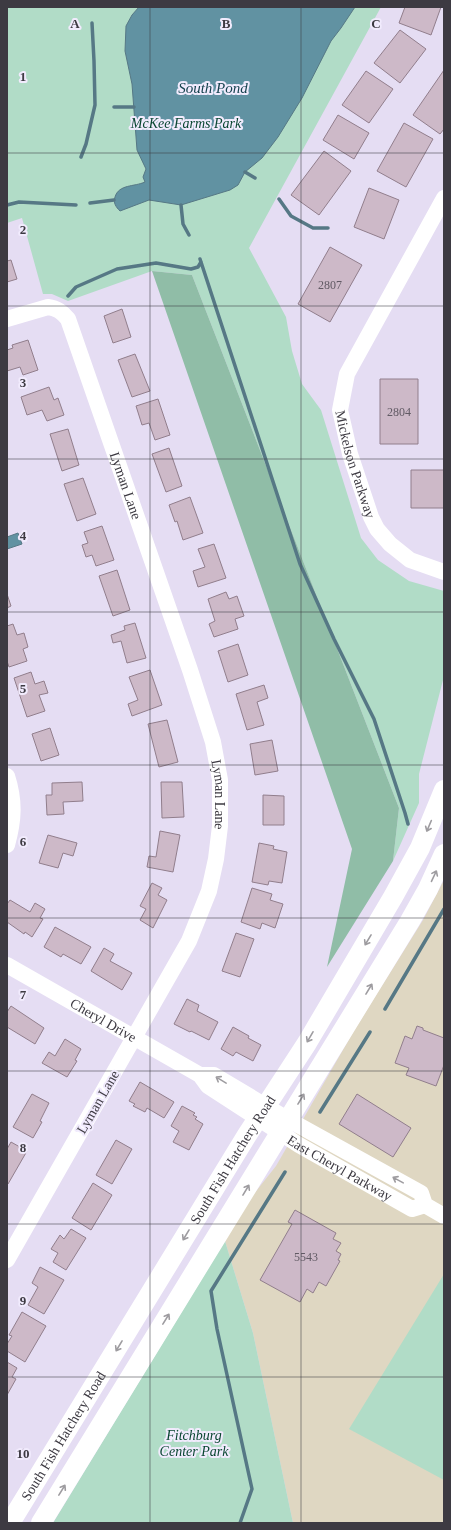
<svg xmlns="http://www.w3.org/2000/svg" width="451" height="1530" font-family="'Times New Roman',serif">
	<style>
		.commercial { fill: #dfd7c2 }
		.green { fill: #b1dcc7 }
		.forest { fill: #90bda7 }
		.water { fill: #6192a2; stroke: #567885 }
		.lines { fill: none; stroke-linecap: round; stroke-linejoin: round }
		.stream { stroke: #567885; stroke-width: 3.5 }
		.building { fill: #cdb9c8; stroke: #917e8c }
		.minor { stroke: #fff; stroke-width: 16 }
		.major { stroke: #fff; stroke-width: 20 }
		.oneway { stroke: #9e9ca0 }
		.grid { fill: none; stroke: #3d3a42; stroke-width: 1; stroke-opacity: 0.55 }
		.labels { text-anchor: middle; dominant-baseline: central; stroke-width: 4; stroke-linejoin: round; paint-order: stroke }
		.number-label { font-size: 12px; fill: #615a64 }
		.park-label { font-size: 14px; font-style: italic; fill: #094631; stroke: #f1ebfd }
		.street-label { font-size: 14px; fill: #3d3a42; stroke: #f1ebfd }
		.water-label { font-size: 15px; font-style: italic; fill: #15424e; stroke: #f1ebfd }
		.grid-label { font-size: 13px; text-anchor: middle; font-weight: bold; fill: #3d3a42; stroke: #f1ebfd; stroke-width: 4; stroke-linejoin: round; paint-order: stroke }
	</style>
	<rect width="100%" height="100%" fill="#e5ddf3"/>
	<path class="commercial" d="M444,880V1523H293L253,1333L225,1241L242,1209L276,1166L355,1029L423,920Z"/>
	<path class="green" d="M7,7H381L249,248L286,317L292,351L302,384L321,410L361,538L378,560L409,581L444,591V676L419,774V803L393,861L399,808L192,275L152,271L68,301L52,294H43L22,218L7,223Z
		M225,1241L253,1333L293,1523H53Z
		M444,1274V1480L349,1429Z"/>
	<path class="forest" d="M152,271L192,275L399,808L393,861L327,967L352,849Z"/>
	<path class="water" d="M139,7H355L341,28L331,41L302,98L278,137L262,158L245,172L238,185L230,190L181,205L149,200L120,211C116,207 113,203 115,197C119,184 134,187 145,182L143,177L146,169L137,150L132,84L125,51L126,26L132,15Z
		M18,533L22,544L7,549V537Z"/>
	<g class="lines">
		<path class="stream" d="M114,107H134
			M81,157L86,144L95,105L94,61L92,23
			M245,172L255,178
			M279,199L291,216L313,228H328
			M90,203L114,200
			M7,205L19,202L76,205
			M181,205L183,224L189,235
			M200,259L300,564L334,639L374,719L405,813L408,824
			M68,296L76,287L117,269L156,263L191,269L198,267L201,262
			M385,1009L444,909
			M320,1112L370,1032
			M240,1523L252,1489L217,1329L211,1291L285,1172"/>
	</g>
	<path class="building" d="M405,7H441L431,35L399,23Z
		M400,30L426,49L400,83L374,63Z
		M444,70V129L440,134L413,115Z
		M366,71L393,89L369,123L342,105Z
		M338,115L369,133L354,159L323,140Z
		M404,123L433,139L406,187L377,171Z
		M324,151L351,171L319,215L291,195Z
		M369,188L399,200L384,239L354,227Z
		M330,247L362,265L330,322L298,304Z
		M11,260L17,279L7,282V261Z
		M122,309L131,337L113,343L104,316Z
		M28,340L38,370L23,375L20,367L7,371V350L13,348L12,345Z
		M135,354L150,391L132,397L118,360Z
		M380,379H418V444H380Z
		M49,387L54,400L58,398L64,415L47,421L42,410L27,415L21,397Z
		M158,399L170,435L155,440L149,423L142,425L136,406Z
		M68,429L79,465L62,471L50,434Z
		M169,448L182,486L166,492L152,454Z
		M411,470H444V508H411Z
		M83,478L96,514L77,521L64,484Z
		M190,497L203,533L183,540L177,521L175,522L169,505Z
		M102,526L114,560L96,566L92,555L86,557L82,545L88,543L84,532Z
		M214,544L226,578L198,587L193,571L205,567L198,549Z
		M117,570L130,610L113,616L99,576Z
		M226,592L229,599L237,596L244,616L235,619L238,629L214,637L209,624L215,621L208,599Z
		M7,594L11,606L7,608Z
		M135,623L146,658L127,663L121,641L113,643L111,635L125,630L124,626Z
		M13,624L17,635L24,633L28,647L23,649L27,661L9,667L7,661V626Z
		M238,644L248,675L228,682L218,651Z
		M150,670L162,705L132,716L128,704L138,700L129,677Z
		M31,672L35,684L44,681L48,693L39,695L45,711L27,717L14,678Z
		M264,685L268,698L257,702L264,725L247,730L236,694Z
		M167,720L178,762L159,767L148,724Z
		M50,728L59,755L41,761L32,734Z
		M272,740L278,771L255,775L250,744Z
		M82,782L83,801L63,802L64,814L47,815L46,795H52V783Z
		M161,782H182L184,817L162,818Z
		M263,795L284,796V825H263Z
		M160,831L180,835L173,872L147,867L149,856L156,857Z
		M48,835L77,843L73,856L63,853L58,868L39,863Z
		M259,843L274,846L273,849L287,852L282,883L269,881L268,885L252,882Z
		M152,883L162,888L158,895L167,900L153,928L140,920L146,909L140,906Z
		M252,888L272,894L270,900L283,904L275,928L262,923L260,929L241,922Z
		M10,900L30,912L35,903L45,909L40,918L43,919L32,937L25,932L24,934L7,922V904Z
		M55,927L91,947L81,964L63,954L61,957L44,947Z
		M236,933L254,939L240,977L222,971Z
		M104,948L114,954L110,961L132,973L122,990L91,971Z
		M187,999L199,1005L197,1011L218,1022L209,1040L191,1031L190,1032L174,1024Z
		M11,1006L44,1028L35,1044L7,1027V1012Z
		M417,1026L423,1028V1030L444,1038V1065L436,1086L406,1075L409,1068L395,1063L405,1036L412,1039Z
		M233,1027L249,1036L248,1038L261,1045L253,1061L236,1052L233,1056L221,1049Z
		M65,1039L81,1049L75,1060L77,1061L67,1077L42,1063L49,1052L55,1056Z
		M140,1082L174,1102L164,1118L147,1108L145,1112L133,1106L135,1104L129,1101Z
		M32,1094L49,1103L40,1121L42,1122L33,1138L13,1127Z
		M357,1094L411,1128L393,1157L339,1124Z
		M182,1106L195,1113L193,1115L197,1117L195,1119L203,1124L189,1150L173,1142L179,1131L171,1126Z
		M116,1140L132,1149L112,1184L96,1175Z
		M11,1142L27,1151L8,1184L7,1183V1149Z
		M93,1183L112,1195L91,1230L72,1218Z
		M295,1210L336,1233L333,1239L341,1243L336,1251L341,1254L338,1260L340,1261L326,1286L319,1282L313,1293L307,1289L300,1302L260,1280L292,1224L288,1222Z
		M71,1229L86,1238L66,1270L53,1262L58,1253L51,1249L60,1235L64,1239Z
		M40,1267L64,1280L44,1314L28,1305L38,1287L32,1283Z
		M22,1312L46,1326L25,1362L7,1351V1344L12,1336L9,1335Z
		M7,1362L17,1368L12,1377L16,1379L7,1395Z
		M23,1449L29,1453L26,1458L20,1454Z"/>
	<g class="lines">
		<g class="minor">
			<path id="s1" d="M444,198L347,374L340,410L350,454L371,517L377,529L390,544L410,560L444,572"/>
			<path id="s2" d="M7,319L48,307C57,308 62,312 68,319L190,670L213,742L220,780V826L216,859L209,891L189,941L7,1260"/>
			<path d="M7,776C15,801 14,820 7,845"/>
			<path id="s3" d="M7,965L200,1075L208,1086L299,1145L412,1209L425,1205"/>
			<path d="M200,1075H214L289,1120L421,1193L425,1205L444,1216"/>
		</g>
		<g class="major">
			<path id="s4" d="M10,1523L247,1135L307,1043L393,897L420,848L444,790"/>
			<path d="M41,1523L410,921L428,889L444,854"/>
		</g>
	</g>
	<defs><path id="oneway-shaft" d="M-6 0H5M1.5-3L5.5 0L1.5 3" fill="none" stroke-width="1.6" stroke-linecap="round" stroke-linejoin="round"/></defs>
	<g class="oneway">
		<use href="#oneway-shaft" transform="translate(429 826) rotate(113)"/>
		<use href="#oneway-shaft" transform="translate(434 876) rotate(-65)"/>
		<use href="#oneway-shaft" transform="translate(368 940) rotate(121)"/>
		<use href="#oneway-shaft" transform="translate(369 989) rotate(-59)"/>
		<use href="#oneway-shaft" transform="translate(310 1037) rotate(120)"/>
		<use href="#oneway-shaft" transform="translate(221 1080) rotate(-149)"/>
		<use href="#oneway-shaft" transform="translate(301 1099) rotate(-59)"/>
		<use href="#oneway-shaft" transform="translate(398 1180) rotate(-151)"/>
		<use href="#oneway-shaft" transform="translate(246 1190) rotate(-59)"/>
		<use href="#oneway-shaft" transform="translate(186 1235) rotate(121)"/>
		<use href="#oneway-shaft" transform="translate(166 1319) rotate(-58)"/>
		<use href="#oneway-shaft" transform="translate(119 1346) rotate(121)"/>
		<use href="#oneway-shaft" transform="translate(62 1490) rotate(-58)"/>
	</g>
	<path class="grid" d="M150,7V1523M301,7V1523M7,153H444M7,306H444M7,459H444M7,612H444M7,765H444M7,918H444M7,1071H444M7,1224H444M7,1377H444"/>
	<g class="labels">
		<g class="number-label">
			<text x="330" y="285">2807</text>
			<text x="399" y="412">2804</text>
			<text x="306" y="1257">5543</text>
		</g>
		<g class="park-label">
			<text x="186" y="123">McKee Farms Park</text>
			<text x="194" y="1435">Fitchburg<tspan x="194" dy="16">Center Park</tspan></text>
		</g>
		<g class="street-label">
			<text stroke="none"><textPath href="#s1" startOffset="294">Mickelson Parkway</textPath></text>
			<text stroke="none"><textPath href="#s2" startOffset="243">Lyman Lane</textPath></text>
			<text stroke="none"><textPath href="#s2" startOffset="567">Lyman Lane</textPath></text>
			<text stroke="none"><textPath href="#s3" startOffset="111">Cheryl Drive</textPath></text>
			<text transform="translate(98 1102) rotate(-60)">Lyman Lane</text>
			<text stroke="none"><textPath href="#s4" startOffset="426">South Fish Hatchery Road</textPath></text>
			<text stroke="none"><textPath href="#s3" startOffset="391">East Cheryl Parkway</textPath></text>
			<text stroke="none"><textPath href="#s4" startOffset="102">South Fish Hatchery Road</textPath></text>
		</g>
		<g class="water-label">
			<text x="213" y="88">South Pond</text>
		</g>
	</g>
	<g class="grid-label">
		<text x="75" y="28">A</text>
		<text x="226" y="28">B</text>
		<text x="376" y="28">C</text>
		<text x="23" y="81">1</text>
		<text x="23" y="234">2</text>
		<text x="23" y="387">3</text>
		<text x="23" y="540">4</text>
		<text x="23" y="693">5</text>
		<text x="23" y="846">6</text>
		<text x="23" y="999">7</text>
		<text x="23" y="1152">8</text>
		<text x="23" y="1305">9</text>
		<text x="23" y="1458">10</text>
	</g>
	<rect width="451" height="1530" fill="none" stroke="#3d3a42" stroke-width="16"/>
</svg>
